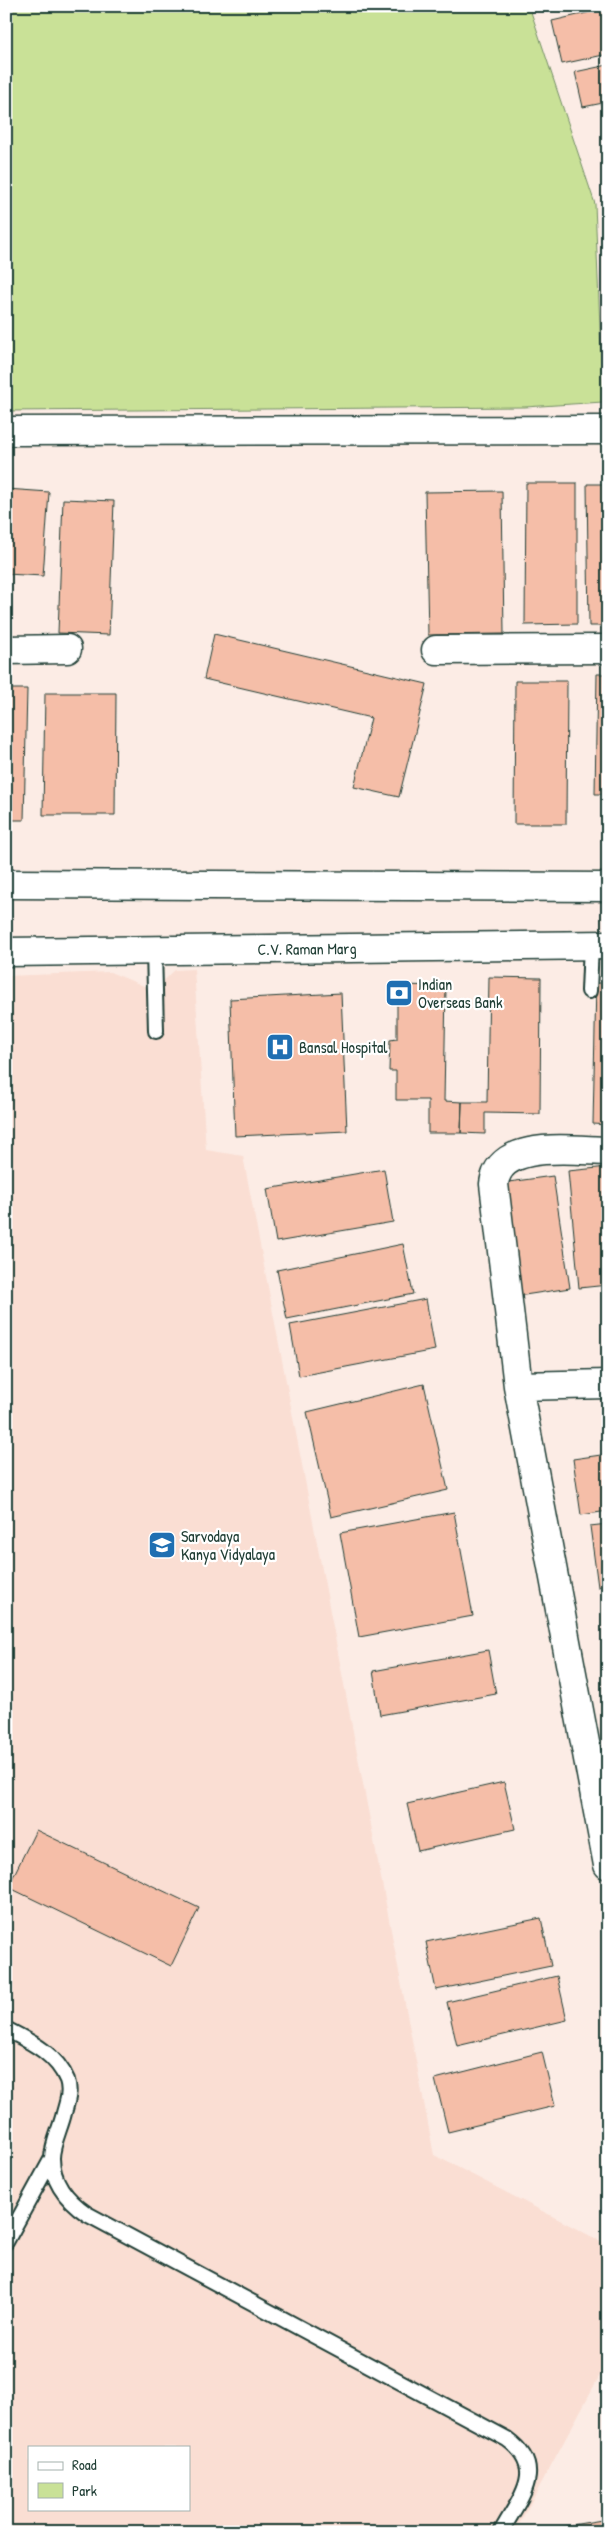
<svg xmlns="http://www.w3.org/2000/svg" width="614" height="2538" font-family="'Patrick Hand',sans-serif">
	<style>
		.built { fill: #faded3; fill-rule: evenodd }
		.green { fill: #c9e197; stroke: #748f66 }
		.building { fill: #f5bea8; stroke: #1f3d34 }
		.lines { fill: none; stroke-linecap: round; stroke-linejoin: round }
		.service-casing { stroke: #1f3d34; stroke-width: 18 }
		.minor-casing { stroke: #1f3d34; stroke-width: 31 }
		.secondary-casing { stroke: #1f3d34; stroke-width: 31 }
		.service { stroke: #fff; stroke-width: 14 }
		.minor { stroke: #fff; stroke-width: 28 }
		.secondary { stroke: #fff; stroke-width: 28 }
		.labels { text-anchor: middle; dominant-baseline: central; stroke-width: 4.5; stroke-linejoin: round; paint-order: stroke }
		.street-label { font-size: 16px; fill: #1f3d34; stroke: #fff }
		.poi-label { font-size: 16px; fill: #1f3d34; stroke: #fff; text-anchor: start }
	</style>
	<rect width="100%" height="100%" fill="#fcece5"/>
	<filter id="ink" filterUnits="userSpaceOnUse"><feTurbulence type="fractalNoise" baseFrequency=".02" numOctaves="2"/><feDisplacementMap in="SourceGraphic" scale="10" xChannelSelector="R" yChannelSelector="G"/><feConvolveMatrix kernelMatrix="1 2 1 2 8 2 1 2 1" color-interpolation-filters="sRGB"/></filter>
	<g filter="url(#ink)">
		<path class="built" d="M194,969L206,1150L243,1156L434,2155L608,2245V2360L515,2532H6V976L110,972L154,990L175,970ZM29,2447H189V2509H29Z"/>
		<path class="green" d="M6,6H529L595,204L603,402L525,407L6,411Z"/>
		<path class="building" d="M608,8V54L562,64L552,21Z
			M608,65V102L583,107L575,72Z
			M526,483H577V624L525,625Z
			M587,484H608V626H589Z
			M6,489L49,492L43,576L6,574Z
			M502,491L504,634L428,635L425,492Z
			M63,499L114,501L109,635L58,633Z
			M214,634L427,684L399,797L354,787L371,718L204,679Z
			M597,674H608V794H595Z
			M515,681H567L566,824H514Z
			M6,689H27L24,820H6Z
			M45,693H116L115,815H43Z
			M489,977L541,978L540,1114L485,1113V1134L461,1133L462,1102H487Z
			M596,983H608V1125L593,1124Z
			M397,985L446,986L444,1101L462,1102L461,1133H428V1100H396V1071H389L390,1040L397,1039Z
			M341,993L347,1131L235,1136L230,999Z
			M608,1167V1285L579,1288L568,1171Z
			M384,1169L393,1222L276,1242L267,1189Z
			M553,1176L570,1288L518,1296L501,1183Z
			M403,1244L413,1294L287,1319L277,1270Z
			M426,1299L435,1350L299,1376L290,1325Z
			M424,1384L448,1490L331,1517L307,1412Z
			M608,1454V1511L581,1515L573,1459Z
			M454,1512L473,1616L359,1637L340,1533Z
			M608,1524V1585L598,1587L590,1526Z
			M488,1650L496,1694L380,1715L373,1671Z
			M504,1782L515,1829L418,1851L407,1804Z
			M36,1830L199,1908L171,1966L8,1887Z
			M541,1918L551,1966L436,1990L426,1942Z
			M557,1976L567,2020L457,2046L447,2002Z
			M542,2052L555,2106L448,2132L435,2079Z
			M608,2519V2532H548V2529Z"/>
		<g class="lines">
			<g class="service-casing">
				<path id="service" d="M154,950L156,1031
					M589,991L591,945
					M6,2029C29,2041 56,2053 67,2080C71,2092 67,2102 64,2113C61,2127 52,2144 52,2158C52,2183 68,2201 87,2214L507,2439C548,2469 520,2497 501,2532
					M6,2242L52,2158"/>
			</g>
			<g class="minor-casing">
				<path id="minor" d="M6,431L608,430
					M6,650L67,649
					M436,650L608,649
					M608,1151C576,1151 499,1138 494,1184L518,1386L608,1865
					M518,1386L608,1384"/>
			</g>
			<g class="secondary-casing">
				<g id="secondary">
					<path d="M6,884L608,887"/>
					<path id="s1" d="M6,952L608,945"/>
				</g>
			</g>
			<use href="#service" class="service"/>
			<use href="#minor" class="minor"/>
			<use href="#secondary" class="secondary"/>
		</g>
	</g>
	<defs>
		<g id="bank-square" transform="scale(1.4375)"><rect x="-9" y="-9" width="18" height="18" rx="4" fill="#1f6fb2" stroke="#fff"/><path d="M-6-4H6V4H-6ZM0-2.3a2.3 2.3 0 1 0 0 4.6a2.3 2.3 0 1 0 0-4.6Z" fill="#fff"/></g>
		<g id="hospital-square" transform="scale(1.4375)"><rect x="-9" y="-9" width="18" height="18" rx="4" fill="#1f6fb2" stroke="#fff"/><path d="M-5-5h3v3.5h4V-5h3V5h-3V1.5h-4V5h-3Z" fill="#fff"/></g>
		<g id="school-square" transform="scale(1.4375)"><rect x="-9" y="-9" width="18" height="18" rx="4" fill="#1f6fb2" stroke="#fff"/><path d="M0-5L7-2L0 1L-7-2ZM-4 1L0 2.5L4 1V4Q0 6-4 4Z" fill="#fff"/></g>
	</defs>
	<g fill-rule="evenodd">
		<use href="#bank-square" x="399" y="993"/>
		<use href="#hospital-square" x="280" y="1047"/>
		<use href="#school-square" x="162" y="1545"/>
	</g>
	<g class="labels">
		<g class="street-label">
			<text stroke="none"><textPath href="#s1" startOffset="301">C.V. Raman Marg</textPath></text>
		</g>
		<g class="poi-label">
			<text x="418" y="984">Indian<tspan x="418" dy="18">Overseas Bank</tspan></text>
			<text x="299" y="1047">Bansal Hospital</text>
			<text x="181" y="1536">Sarvodaya<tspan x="181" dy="18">Kanya Vidyalaya</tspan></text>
		</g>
	</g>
	<rect width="614" height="2538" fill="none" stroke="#fff" stroke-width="25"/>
	<rect x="12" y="12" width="589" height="2513" fill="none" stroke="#1f3d34" stroke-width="2" filter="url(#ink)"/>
	<rect x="28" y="2446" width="162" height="65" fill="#ffffff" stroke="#a5b1ae"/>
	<rect x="38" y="2462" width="25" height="8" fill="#ffffff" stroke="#a5b1ae"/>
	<text x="72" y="2470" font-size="15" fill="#1f3d34">Road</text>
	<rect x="38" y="2483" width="25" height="15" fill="#c9e197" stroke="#a5b1ae"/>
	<text x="72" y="2496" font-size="15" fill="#1f3d34">Park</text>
</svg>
